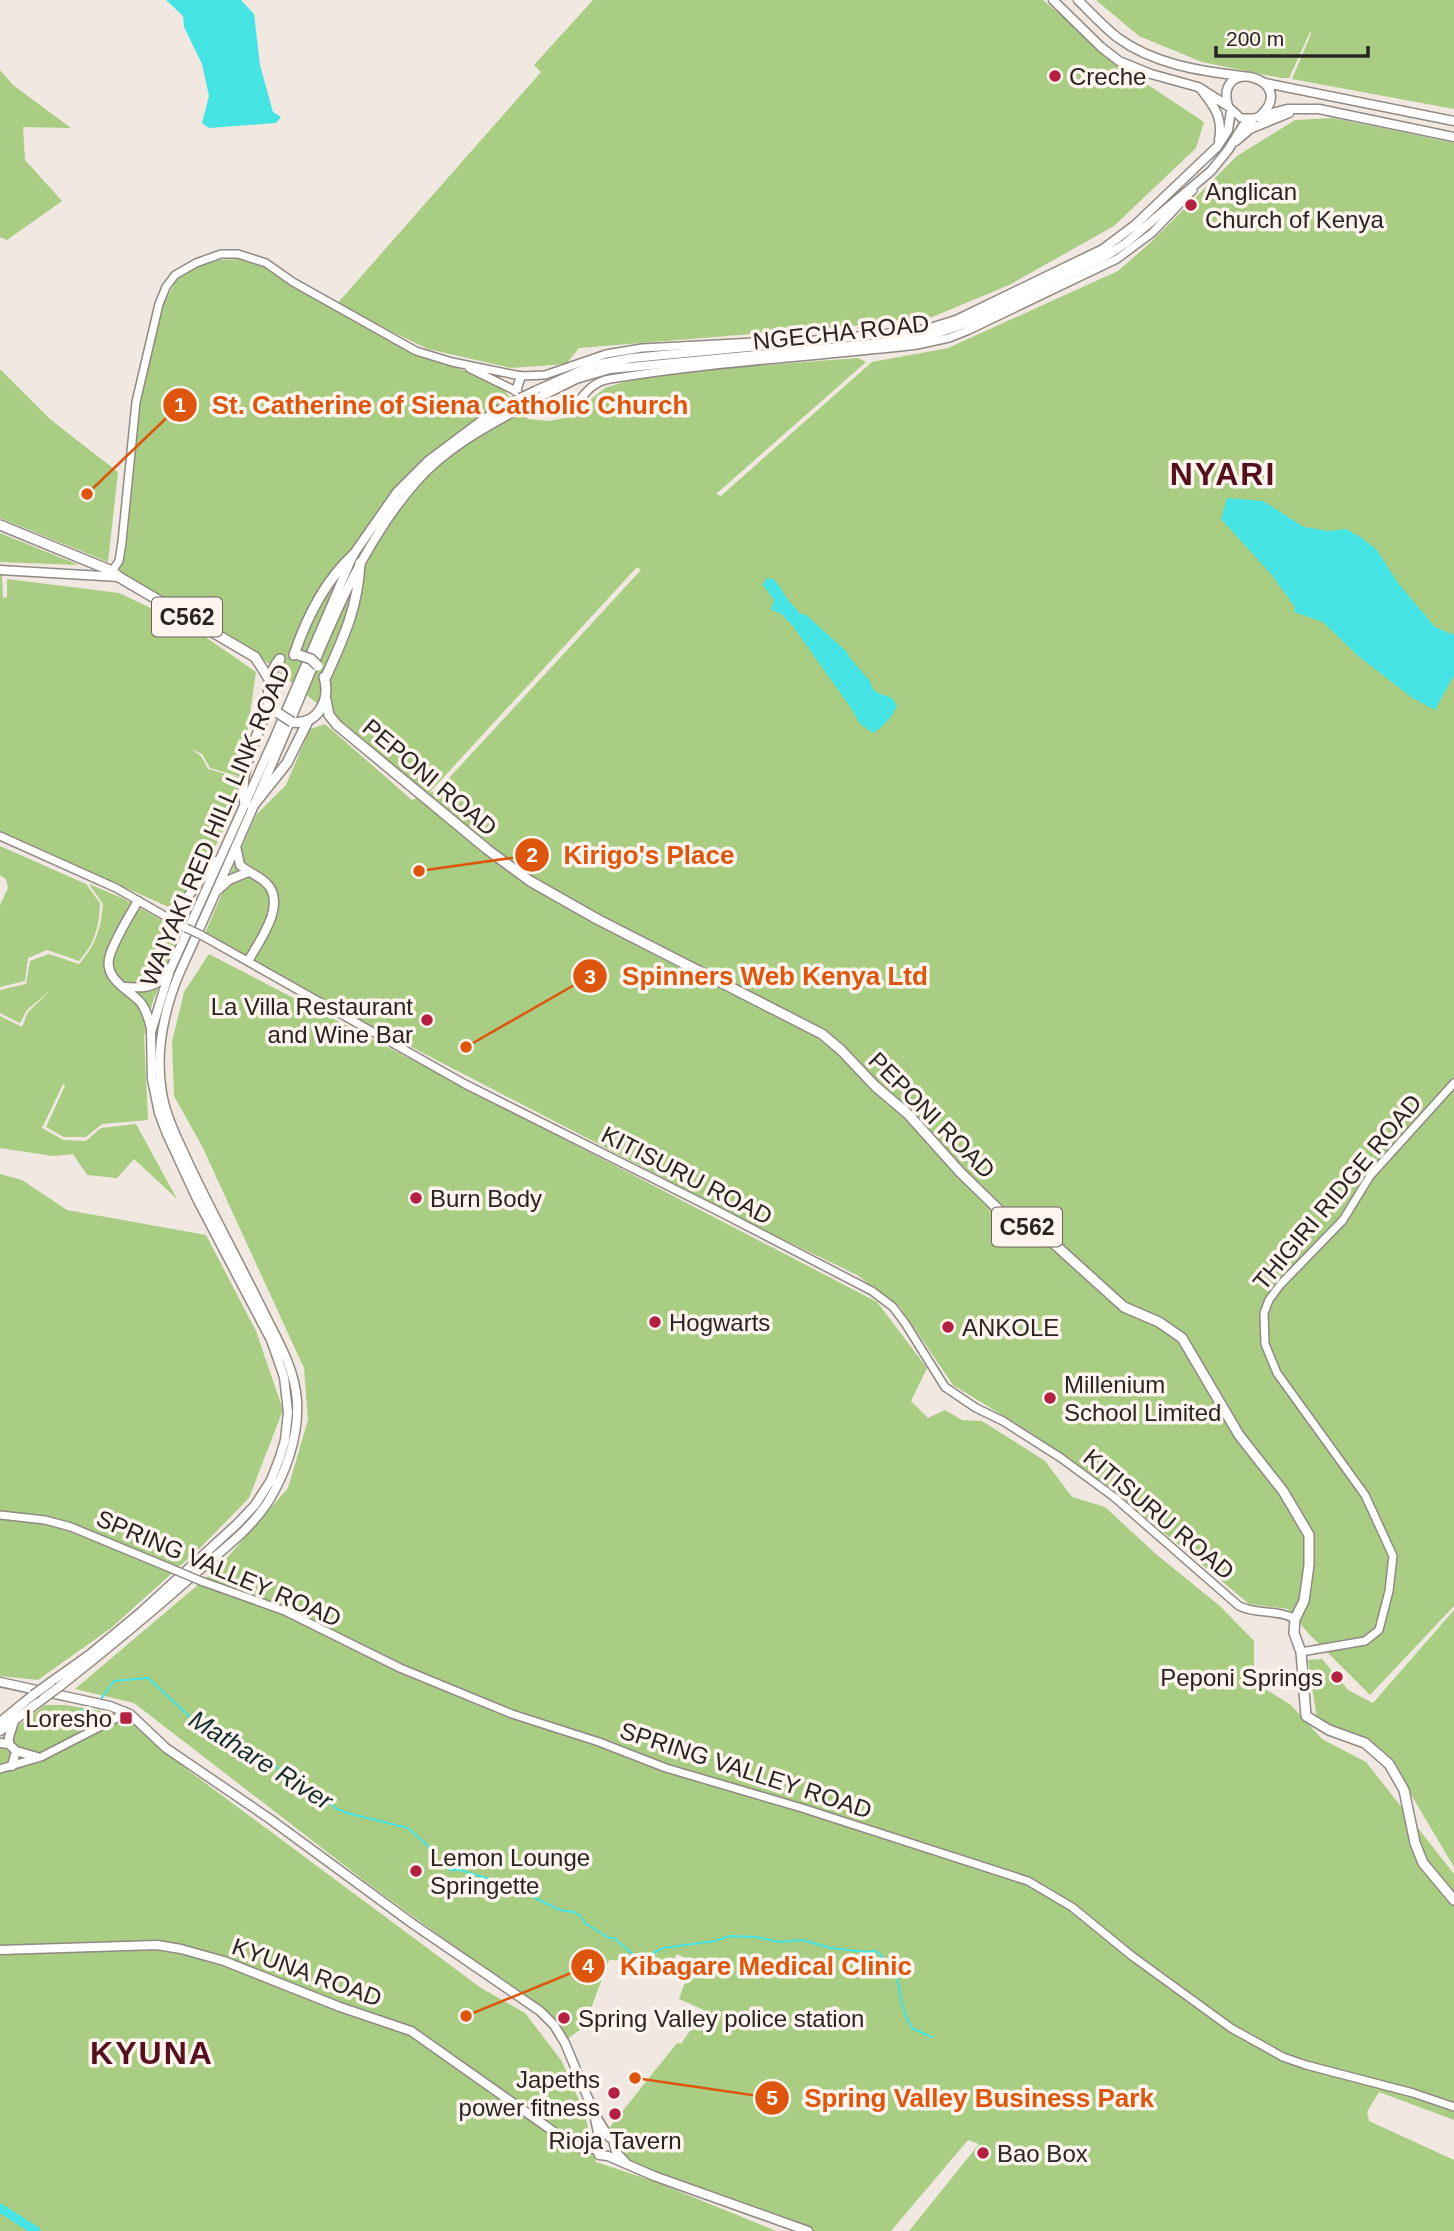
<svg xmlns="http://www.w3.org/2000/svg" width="1454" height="2231" font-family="Arial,sans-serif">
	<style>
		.green { fill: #a8cd83; fill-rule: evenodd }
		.water { fill: #46e3e5 }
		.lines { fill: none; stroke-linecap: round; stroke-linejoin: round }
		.stream { stroke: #46e3e5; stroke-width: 2 }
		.river { stroke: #46e3e5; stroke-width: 9 }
		.tertiary-casing { stroke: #918983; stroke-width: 10 }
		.secondary-casing { stroke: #918983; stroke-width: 11 }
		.primary-casing { stroke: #918983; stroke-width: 12 }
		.tertiary { stroke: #fff; stroke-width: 7 }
		.secondary { stroke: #fff; stroke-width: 8 }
		.primary { stroke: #fff; stroke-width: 9 }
		.tertiary-bridge-casing { stroke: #918983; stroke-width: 10; stroke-linecap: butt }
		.secondary-bridge-casing { stroke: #918983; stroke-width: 11; stroke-linecap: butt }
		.primary-bridge-casing { stroke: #918983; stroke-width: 12; stroke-linecap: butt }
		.tertiary-bridge { stroke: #fff; stroke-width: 7 }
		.secondary-bridge { stroke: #fff; stroke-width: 8 }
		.primary-bridge { stroke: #fff; stroke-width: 9 }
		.poi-dot { fill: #b32042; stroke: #fff5ee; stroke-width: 2.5 }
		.labels { text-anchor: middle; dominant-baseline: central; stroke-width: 7; stroke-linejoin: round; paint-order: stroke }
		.shield { fill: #fff5ee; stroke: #696360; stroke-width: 2 }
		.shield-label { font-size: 23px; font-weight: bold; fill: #292523 }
		.poi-label { font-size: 24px; fill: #292523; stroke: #fff5ee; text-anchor: start }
		.street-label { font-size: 24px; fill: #292523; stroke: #fff5ee }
		.water-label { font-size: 26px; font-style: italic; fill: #152e2f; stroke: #fff5ee }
		.district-label { font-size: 32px; font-weight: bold; letter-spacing: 2px; fill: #550f1d; stroke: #fff5ee }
		.leader { fill: none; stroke: #de560d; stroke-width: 2.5 }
		.callout-dot { fill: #de560d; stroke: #fff5ee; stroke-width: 2.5 }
		.mark-label { font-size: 21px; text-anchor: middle; font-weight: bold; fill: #fff }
		.callout-label { font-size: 26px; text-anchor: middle; font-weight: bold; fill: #de560d; stroke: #fff5ee; stroke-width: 7; stroke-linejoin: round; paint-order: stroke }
	</style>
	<rect width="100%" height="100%" fill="#f1e8e1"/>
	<path class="green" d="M593,0H1043L1124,69L1204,122L1196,148L1114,226L1009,285L925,320L579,348L566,364L511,368L428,349L336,305L541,72L534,65Z
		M1096,0H1454V109L1292,79L1311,34L1310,32L1289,78H1281L1202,62L1139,36Z
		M0,70L13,85L71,128L23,127L25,160L62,201L7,240L0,237Z
		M1333,118L1454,143V1606L1370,1695L1309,1634L1288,1609L1249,1604L1112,1489L1030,1432L953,1385L900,1307L857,1275L756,1226L350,1015L205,933L256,815L286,785L310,729L325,724L412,800L427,794L257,654L119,572L128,533L139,387L164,303L178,278L196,267L220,260L239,259L266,268L413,352L474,374L503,389L528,419L549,421L569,417L605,388L637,378L670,372L858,358L866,362L716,494L721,496L872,362L948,348L1118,271L1150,243L1237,156L1295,120ZM637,567L641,570L438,790L429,793Z
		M0,369L51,420L118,472L108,562L0,518Z
		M0,533L79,565L0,562Z
		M0,575H2L3,598L7,597V579L119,593L191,627L256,672L241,777L210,768L202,754L191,749L201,756L208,769L241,778C233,827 200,868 180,912L0,832Z
		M0,846L86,884L100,903C99,927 95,943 79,961L47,950L28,958L25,981L0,987V905L8,888L6,879L0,875Z
		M89,884L122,898L183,932L153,1001L144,1036L148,1120L102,1124L86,1137H64L46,1127L65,1086L63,1084L42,1128L63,1140L86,1141L101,1128L136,1124L177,1199L134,1159L117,1178L87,1175L73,1154L53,1156L0,1148V1016L22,1027L28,1012L53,988L27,1010L20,1023L0,1013V990L26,984L30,961L49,954L79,964C96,945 101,928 103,904Z
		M209,954L877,1302L927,1368L911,1401L928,1418L945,1410L962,1420L982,1421L1045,1461L1072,1497L1105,1507L1157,1555L1220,1606L1254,1641V1682L1291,1705L1322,1739L1366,1762L1454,1874V2120L1379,2092L1367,2112L1369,2121L1454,2160V2231H909L979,2144L968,2140L891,2231H811L630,2167L609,2128L677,2043L681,2044L704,2010L679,1999L692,1962L677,1954L668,1967L645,1961L609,1960L590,2011L592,2021L566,2040L551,2017L366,1882L134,1703L75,1689L219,1567L288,1488L308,1420L304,1368L202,1146L174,1096L172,1042L184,992Z
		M0,1174L22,1180L67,1210L206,1235L256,1331L283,1410L249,1498L200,1548L111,1628L38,1680L0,1676Z
		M1454,1610V1867L1391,1761L1329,1727L1317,1719L1308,1660L1322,1659L1348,1690L1373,1703Z
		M45,1705H65L114,1713L134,1724L189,1771L481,1988L525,2013L561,2060L584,2111L596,2162L656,2182L776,2231H0V1739Z"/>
	<path class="water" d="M166,0H241L254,14L260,65L273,112L281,117L276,123L209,128L202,123L209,96L202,64L184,27L183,16Z
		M1227,498L1263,501L1304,527L1329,531L1346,529L1362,538L1376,549L1398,583L1435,627L1454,635V675L1435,710L1411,697L1357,655L1323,622L1294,612L1295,607L1271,574L1221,519Z
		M771,578C782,587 780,588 787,598C790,604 796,607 799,613L806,615L846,651L850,658L870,681L872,688L878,693L892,698L897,706C892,717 883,727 873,733L860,724L851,708L792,625L780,613L771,610L774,600L763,585L766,579Z"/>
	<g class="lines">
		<path class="stream" d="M101,1699L114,1681L148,1678L201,1727L244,1754L264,1764L276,1766L281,1773L316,1792L337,1809L347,1813L408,1828L427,1845L438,1863L450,1870H460L506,1884L560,1910L574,1912L580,1916L585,1923L609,1938H614L637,1958L642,1959L663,1948L715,1941L730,1936L756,1937L779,1942L802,1940L831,1948L866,1952L876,1951C910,1979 892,1997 912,2028L932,2037
			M43,1717L79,1712L92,1706"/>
		<path class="river" d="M0,2208L36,2231"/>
		<g class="tertiary-casing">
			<path id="tertiary" d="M1229,107L1241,118H1254
				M469,368L518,392
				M529,398C584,432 572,385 610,379C712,362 815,357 917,345L949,338L969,330L1117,259L1152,233L1193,190
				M112,571L119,561L122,542L136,402L159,304L166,287L175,275L196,263L221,254H238L266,263L293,282L416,351L452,362L521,376L545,375L606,354L642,348L790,340
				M0,836L116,888L186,928
				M201,935L465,1084L716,1210L872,1291L893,1307L905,1323L945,1387L976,1408L1003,1421L1061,1458L1114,1497L1239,1606C1257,1615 1278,1609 1295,1619
				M0,1515L45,1520L71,1527L170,1568
				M201,1581L285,1611L400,1668L512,1714L599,1742L666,1768L802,1808L1028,1881L1072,1907L1132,1956L1231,2028L1283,2057L1306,2065L1413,2093L1454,2107
				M1301,1652L1365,1641L1379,1630L1389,1591L1393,1556L1365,1495L1277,1373L1265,1344L1264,1313L1269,1300L1280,1285L1343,1220L1370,1176L1454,1083
				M0,1769L41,1757L115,1719L124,1711"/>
		</g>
		<g class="secondary-casing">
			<path id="secondary" d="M1053,0L1101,47L1119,61L1151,74L1198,87L1228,106
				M1078,0C1091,13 1104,27 1118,38C1154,64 1199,71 1242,76
				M1265,83L1454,121
				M1203,92C1216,108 1223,120 1219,140
				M1228,106C1214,55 1299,79 1261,115
				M1258,117L1287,109H1319L1454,137
				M1236,141L1250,129L1289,113
				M516,391L521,376
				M535,391L594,365L632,358L905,332L927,329L956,320L1103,249L1135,225L1217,147L1228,130L1231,111
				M542,396L576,379L610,369L881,343L929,336L970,322L1106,256L1126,243L1211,171L1228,150L1243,126L1253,119
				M0,570L119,577
				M236,846L240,865C249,873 260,876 267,884C287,904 259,942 248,961
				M218,890L229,880L248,872
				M138,901C128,918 116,937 110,955C102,979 129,989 141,1003C147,1011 149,1020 151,1029
				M170,919L216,861
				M123,987C142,988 155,989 167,973
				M0,1682L110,1706L130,1714L166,1748L270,1819L413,1924L540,2011L554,2025L565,2043L595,2115L608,2136L613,2140L616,2152L626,2163
				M51,1682L89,1655L141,1612L237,1524L255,1505L271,1480L280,1457L285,1440L288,1412L284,1377L271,1340L197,1199L167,1134L159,1113L152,1079L151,1032L170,970L275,737L353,555L397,492L428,461L484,419L520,398
				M59,1687C106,1650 152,1612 197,1572C222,1550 250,1530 268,1502C286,1473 299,1436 297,1401C295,1369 278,1341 264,1313C239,1262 212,1213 188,1162C178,1140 166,1117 162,1093C155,1052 163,1013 179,974C216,892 253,809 288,726C324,642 355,552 416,482C445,449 485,427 524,406
				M0,1722L33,1695
				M0,1731L44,1698
				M0,1743L9,1744L16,1751L37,1757
				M9,1744V1737L14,1721
				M12,1766L16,1751
				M0,1950L157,1945L181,1949L224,1961L340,2007L411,2031L567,2141L580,2148L595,2149
				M595,2118L599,2138L595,2145L599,2155L608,2156L654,2176L808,2231"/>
		</g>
		<g class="primary-casing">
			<path id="primary" d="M0,525L112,571L119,577L255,657L269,679
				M294,655C306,619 325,581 353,555
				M325,679C343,639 358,608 360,563
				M326,700L329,715L337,725L488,850L530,881L597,919L822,1034L841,1050L875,1086L908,1114L960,1172L1002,1213L1051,1241L1124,1307L1159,1322L1182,1338L1239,1435L1283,1491L1309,1535V1565L1304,1601L1295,1619L1294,1633L1301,1652L1306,1716L1329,1730L1365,1743L1389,1764L1404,1790L1415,1843L1423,1863L1454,1900
				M272,707C265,691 269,672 280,659
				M292,722C318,726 331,699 324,677
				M245,803C236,772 261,731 269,702
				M252,807L287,763L308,721"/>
		</g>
		<use href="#tertiary" class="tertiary"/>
		<use href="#secondary" class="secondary"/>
		<use href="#primary" class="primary"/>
		<g class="tertiary-bridge-casing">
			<path id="tertiary-bridge" d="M186,928L201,935
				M170,1568L201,1581"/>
		</g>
		<g class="secondary-bridge-casing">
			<path id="secondary-bridge" d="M520,398L535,391
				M524,406L542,396
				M33,1695L51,1682
				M44,1698L59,1687"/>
		</g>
		<g class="primary-bridge-casing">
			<path id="primary-bridge" d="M299,655L311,659L318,666
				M278,713L292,722"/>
		</g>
		<use href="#tertiary-bridge" class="tertiary-bridge"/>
		<use href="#secondary-bridge" class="secondary-bridge"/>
		<use href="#primary-bridge" class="primary-bridge"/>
	</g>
	<g class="poi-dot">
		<circle cx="1055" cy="76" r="7"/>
		<circle cx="1191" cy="205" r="7"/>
		<circle cx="427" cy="1020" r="7"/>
		<circle cx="416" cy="1198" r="7"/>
		<circle cx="655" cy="1322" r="7"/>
		<circle cx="948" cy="1327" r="7"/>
		<circle cx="1050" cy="1398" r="7"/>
		<circle cx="1337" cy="1677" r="7"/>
		<rect x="119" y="1711" width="14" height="14" rx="3.5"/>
		<circle cx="416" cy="1871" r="7"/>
		<circle cx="564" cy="2018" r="7"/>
		<circle cx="614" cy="2093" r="7"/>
		<circle cx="615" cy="2114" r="7"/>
		<circle cx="983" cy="2153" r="7"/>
	</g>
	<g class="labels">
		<g class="shield">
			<rect x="152" y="597.5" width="70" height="39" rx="5"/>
			<rect x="992" y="1207.5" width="70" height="39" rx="5"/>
		</g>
		<g class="shield-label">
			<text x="187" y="617">C562</text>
			<text x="1027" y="1227">C562</text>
		</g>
		<g class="poi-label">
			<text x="1069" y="76">Creche</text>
			<text x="1205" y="191">Anglican<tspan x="1205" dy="28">Church of Kenya</tspan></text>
			<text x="413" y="1006" text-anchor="end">La Villa Restaurant<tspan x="413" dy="28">and Wine Bar</tspan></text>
			<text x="430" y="1198">Burn Body</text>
			<text x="669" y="1322">Hogwarts</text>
			<text x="962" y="1327">ANKOLE</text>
			<text x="1064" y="1384">Millenium<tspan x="1064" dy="28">School Limited</tspan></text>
			<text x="1323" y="1677" text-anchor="end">Peponi Springs</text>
			<text x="112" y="1718" text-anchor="end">Loresho</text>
			<text x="430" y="1857">Lemon Lounge<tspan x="430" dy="28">Springette</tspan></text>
			<text x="578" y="2018">Spring Valley police station</text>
			<text x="600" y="2079" text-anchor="end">Japeths<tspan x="600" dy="28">power fitness</tspan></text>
			<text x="615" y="2140" text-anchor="middle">Rioja Tavern</text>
			<text x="997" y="2153">Bao Box</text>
		</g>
		<g class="street-label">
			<text transform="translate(841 332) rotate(-6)">NGECHA ROAD</text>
			<text transform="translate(430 777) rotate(40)">PEPONI ROAD</text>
			<text transform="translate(215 825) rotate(-67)">WAIYAKI RED HILL LINK ROAD</text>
			<text transform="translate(932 1115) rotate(45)">PEPONI ROAD</text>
			<text transform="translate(687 1175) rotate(27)">KITISURU ROAD</text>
			<text transform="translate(1337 1192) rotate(-50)">THIGIRI RIDGE ROAD</text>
			<text transform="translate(1159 1514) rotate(40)">KITISURU ROAD</text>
			<text transform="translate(219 1568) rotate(23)">SPRING VALLEY ROAD</text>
			<text transform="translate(746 1770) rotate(18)">SPRING VALLEY ROAD</text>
			<text transform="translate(307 1972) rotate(20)">KYUNA ROAD</text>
		</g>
		<g class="water-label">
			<text transform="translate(261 1760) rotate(32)">Mathare River</text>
		</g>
		<g class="district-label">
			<text x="1223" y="474">NYARI</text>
			<text x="152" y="2053">KYUNA</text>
		</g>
	</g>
	<path class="leader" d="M87 494L180 405M419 871L532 855M466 1047L590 976M466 2016L588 1966M635 2078L772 2098"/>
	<g class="callout-dot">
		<circle cx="87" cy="494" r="7"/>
		<circle cx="419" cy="871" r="7"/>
		<circle cx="466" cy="1047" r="7"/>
		<circle cx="466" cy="2016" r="7"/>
		<circle cx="635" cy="2078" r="7"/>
		<circle cx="180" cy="405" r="18"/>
		<circle cx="532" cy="855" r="18"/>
		<circle cx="590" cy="976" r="18"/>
		<circle cx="588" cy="1966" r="18"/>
		<circle cx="772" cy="2098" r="18"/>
	</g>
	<g class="mark-label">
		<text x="180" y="412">1</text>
		<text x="532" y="862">2</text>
		<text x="590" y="984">3</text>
		<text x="588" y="1973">4</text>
		<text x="772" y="2105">5</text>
	</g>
	<g class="callout-label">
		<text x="450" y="414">St. Catherine of Siena Catholic Church</text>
		<text x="649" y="864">Kirigo's Place</text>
		<text x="775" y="985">Spinners Web Kenya Ltd</text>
		<text x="766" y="1975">Kibagare Medical Clinic</text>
		<text x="979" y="2107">Spring Valley Business Park</text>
	</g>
	<path d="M1216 46v10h152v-10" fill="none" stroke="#292523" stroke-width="3.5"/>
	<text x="1226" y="46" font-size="21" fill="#292523" stroke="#fff5ee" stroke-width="5" paint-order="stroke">200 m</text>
</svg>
